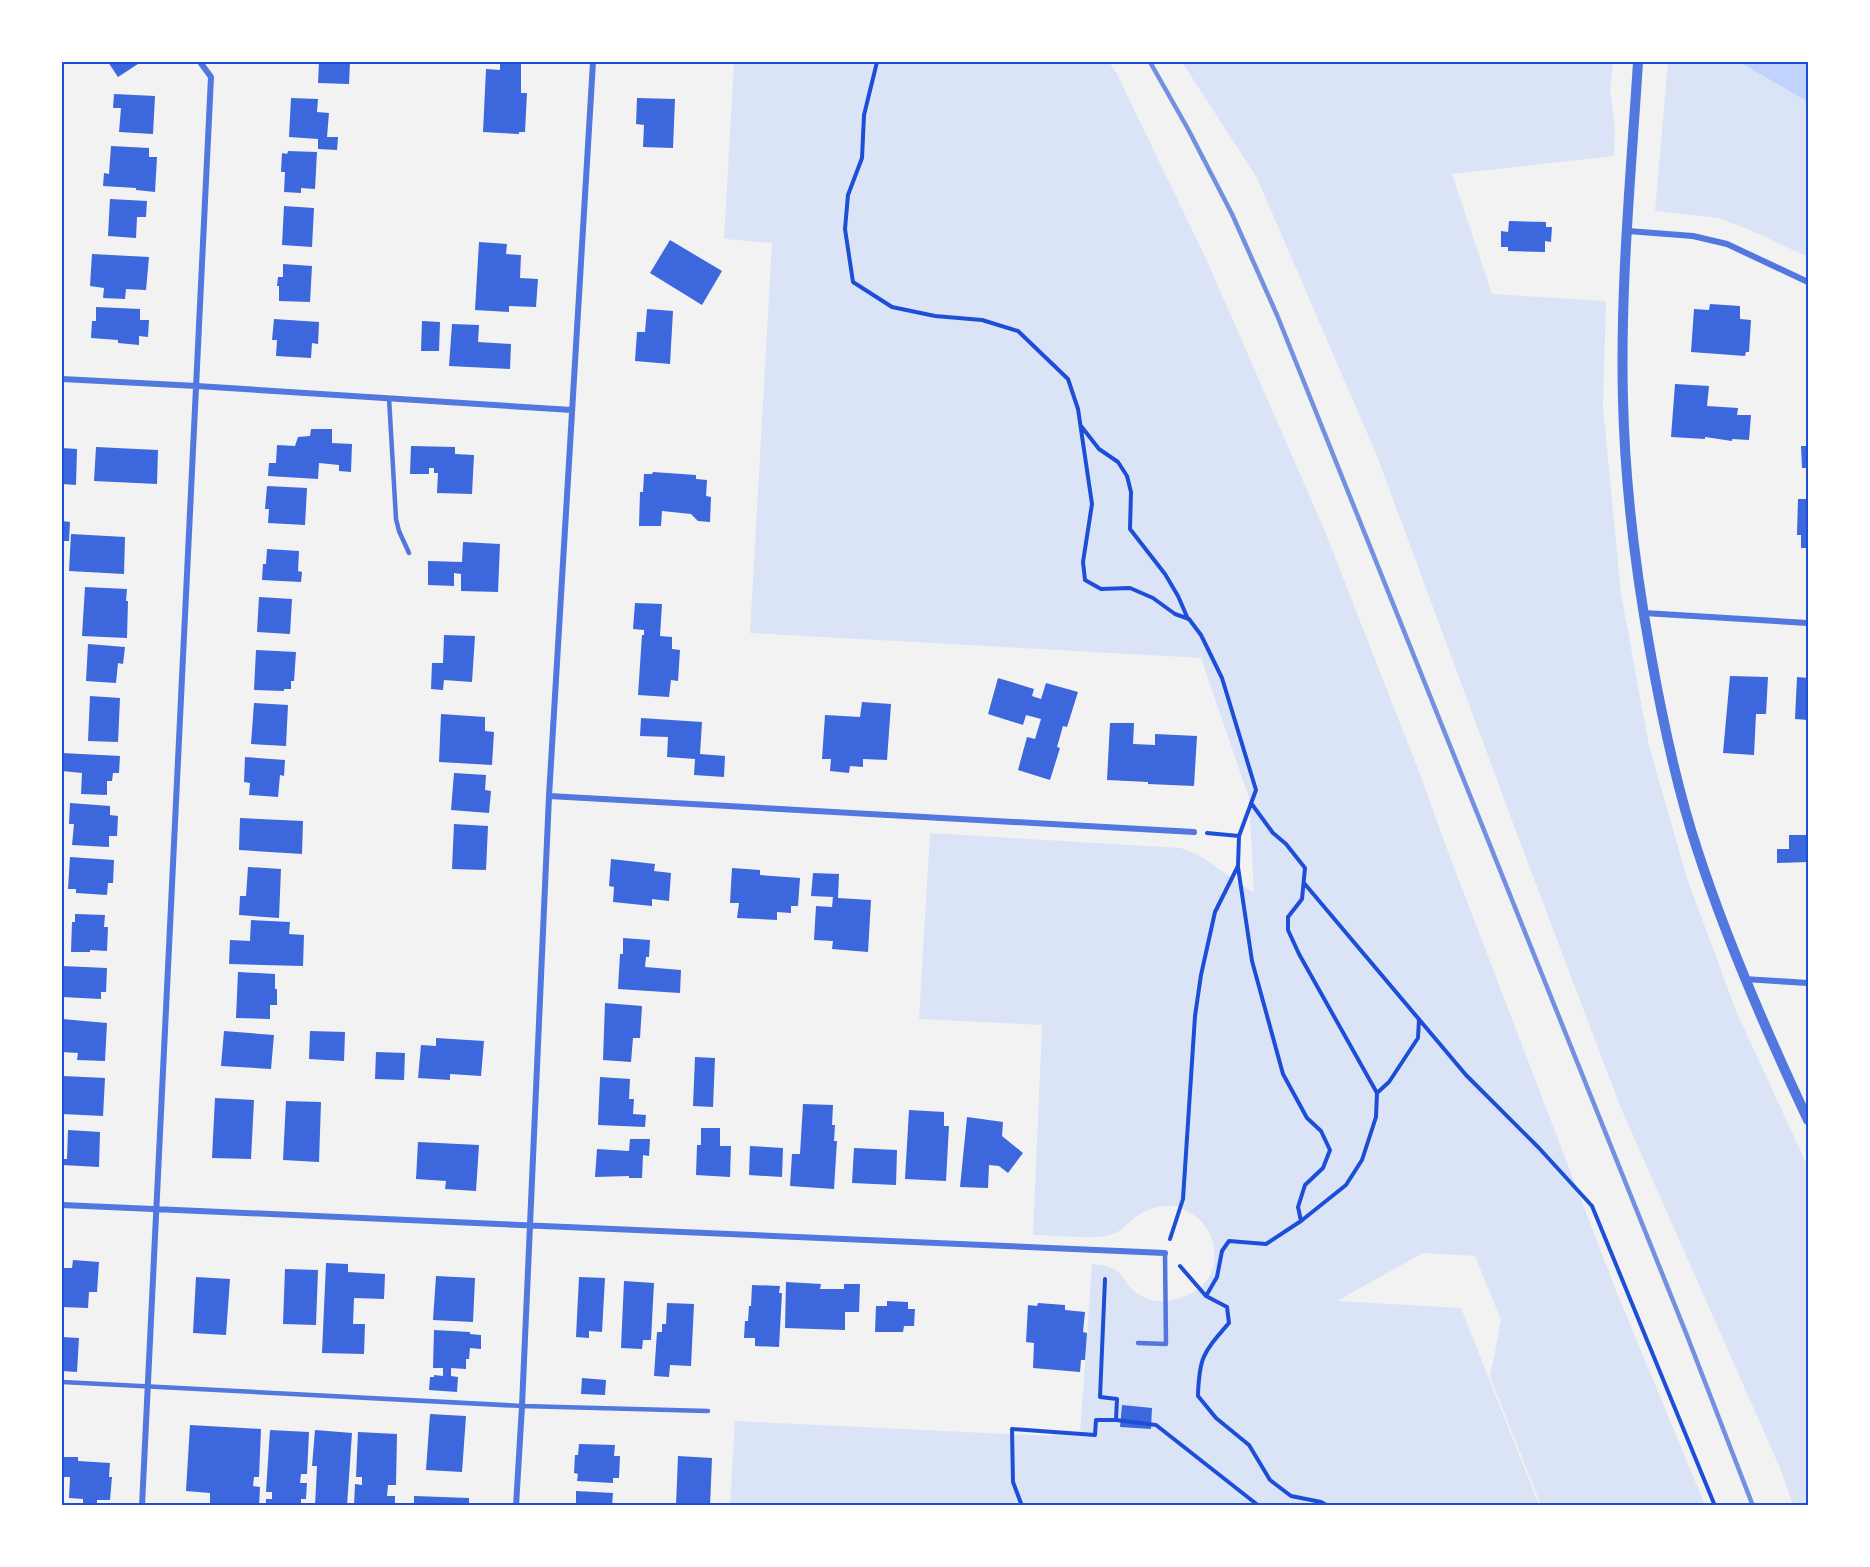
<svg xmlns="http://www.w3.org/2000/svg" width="1870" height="1567" font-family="Barlow,sans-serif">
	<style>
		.green { fill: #dbe4f7 }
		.water { fill: #bfd3fe }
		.building { fill: #3d67dc }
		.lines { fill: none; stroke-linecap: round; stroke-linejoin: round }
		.path { stroke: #1d4ed8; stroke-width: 4 }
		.service { stroke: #5277de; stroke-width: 4.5 }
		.minor { stroke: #5277de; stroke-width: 6 }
		.tertiary { stroke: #5277de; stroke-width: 10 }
		.rail { stroke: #7290e2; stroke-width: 4.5 }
		.neatline { fill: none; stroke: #1d4ed8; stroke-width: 2 }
	</style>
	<rect width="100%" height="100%" fill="#f2f2f2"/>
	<path class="green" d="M734,62H1109L1117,74L1208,263L1324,529L1418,769L1447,849L1615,1288L1705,1505H1541L1490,1377L1501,1320L1475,1256L1423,1253L1337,1301L1461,1308L1539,1505H730L735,1421L1052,1436L1053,1432L1080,1434L1092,1264C1100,1265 1107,1265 1114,1269C1122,1274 1124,1279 1129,1286C1138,1297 1152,1302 1166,1301C1180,1300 1198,1292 1206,1281C1223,1261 1213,1225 1192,1214C1187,1211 1181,1207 1175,1206C1161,1205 1149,1208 1137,1216C1127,1223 1123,1231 1111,1235C1092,1240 1054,1235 1033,1235L1042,1025L919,1019L930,833L1181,848L1200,856L1254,893L1249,798L1201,658L750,633L772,243L724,239Z
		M1182,62H1613L1610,90L1615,127L1614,156L1452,174L1492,294L1606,301L1603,407L1621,593L1649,746L1687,878L1736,1011L1808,1167V1505H1793L1780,1468L1620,1106L1517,834L1377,456L1257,178Z
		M1668,62H1739L1808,102V257L1750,230L1718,218L1655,211Z"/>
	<path class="water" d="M1739,62H1808V102Z"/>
	<path class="building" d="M108,62H141L118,77Z
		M319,62H350L349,84L318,83Z
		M500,62H521V93H527L525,132H519V134L483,132L486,69L500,70Z
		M114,94L155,96L153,134L119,132L121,108H113Z
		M291,98L318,99L317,112L329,113L327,137H338L337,150L318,149V139L289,137Z
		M637,98L675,99L673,148L643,147L644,125L636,124Z
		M111,146L149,148V157H157L155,192L136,190V188L103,186L104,173L109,174Z
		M288,151L317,152L315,189L301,188V193L284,192L285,172H281L282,153L287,154Z
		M110,199L147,201L146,217H137L136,238L108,236Z
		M284,206L314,208L312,247L282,245Z
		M1509,221L1546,222V227H1552L1551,242L1545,241V252L1508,251V247H1501V231L1508,232Z
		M670,240L722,271L702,305L650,273Z
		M479,242L507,244L506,254L521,255L520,278L538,279L536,307L509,306V312L475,310Z
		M92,254L149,257L146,290L126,289L125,299L103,298L104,288L90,286Z
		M283,264L312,266L310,302L279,301V286H277L278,277H283Z
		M1710,304L1740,306V319L1751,320L1749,352H1746L1745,356L1691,352L1694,309L1709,310Z
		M96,307L140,309V320H149L148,337L139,336V345L118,343V340L91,338L92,321H96Z
		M647,309L673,311L670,364L635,361L637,332H645Z
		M274,319L319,322L318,344L312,343L311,358L276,356L277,340H272Z
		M422,321L440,322L439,351H421Z
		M452,324L479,325L478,342L511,344L510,369L449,366Z
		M1675,384L1709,386L1707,406L1738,408L1737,415H1751L1749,440L1732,439V441L1705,437V439L1671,437Z
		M311,429H332V443L352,444L351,472L339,471V465L319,463L318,479L268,476L269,463H276L277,445L295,446L298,437L310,436Z
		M411,446L455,447V454L474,455L472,494L437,493L438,473H434V468H429V474H410Z
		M1801,446H1808V468H1802Z
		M96,447L158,450L157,484L94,481Z
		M62,448L77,449L76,485L62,484Z
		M653,472L696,475V479L707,480L706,496L711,497L710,522L698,521L691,514L662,511L661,526H639L640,492H643L644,474H652Z
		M267,486L307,488L305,525L268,523L269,509H265Z
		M1798,499H1808V548H1801V535H1797Z
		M62,521L70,522L69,541H62Z
		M71,534L125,537L124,574L69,571Z
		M463,542L500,544L498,592L461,591V574L454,573V586L428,585V561L462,562Z
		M267,549L299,551L298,571L302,572L301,582L262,580L263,564H266Z
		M85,587L127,589L126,601H128L127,638L82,636Z
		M259,597L292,599L290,634L257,632Z
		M635,603L662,604L660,636L672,637V649L680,650L678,681L671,680L669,697L638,695L642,635H644V630L633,629Z
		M444,635L475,636L472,682L444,680L443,690L431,689L432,663H443Z
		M88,644L125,647L123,664L118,663L116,683L86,681Z
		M256,650L296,652L294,681H291V689H284V691L254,690Z
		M1730,676L1768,677L1766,714H1756L1754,755L1723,753Z
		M1797,677L1808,678V720L1795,719Z
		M998,678L1034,689L1032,696L1041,699L1046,683L1078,692L1067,727L1063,726L1057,747L1060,748L1050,780L1018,770L1027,737L1035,739L1041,719L1026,715L1023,725L988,714Z
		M90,696L120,698L118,742L88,741Z
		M862,702L891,704L887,760L863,759V767L850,766L849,773L830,771L831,759H822L825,715L860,717Z
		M254,703L288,705L286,746L251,744Z
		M441,714L485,717V731L494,732L492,765L439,762Z
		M641,718L702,722L700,754L725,756L724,777L694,775L695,759L667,757L668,737L640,736Z
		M1110,723H1134L1133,744L1155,745V734L1197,736L1194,786L1148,784V782L1107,780Z
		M62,753L120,756L119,773H113L112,781H107V795L81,794L82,773L62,771Z
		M245,757L285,760L284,776L280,775L278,797L249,795L250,783L244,782Z
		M454,773L486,775L485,790L491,791L489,813L451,810Z
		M70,803L110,806V815L118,816L117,836H109V847L72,845L74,824H69Z
		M240,818L303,821L302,854L239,850Z
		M454,824L488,826L486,870L452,869Z
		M1789,835H1808V862L1777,863V849H1789Z
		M70,857L114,860L113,883H108L107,895L76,893V889H68Z
		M611,859L655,864L654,871L671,873L669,901L652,899V906L613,902L614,887L609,886Z
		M248,867L281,869L279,918L239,915L240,896H246Z
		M732,868L760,870V875L800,878L798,906H791V913L777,912V920L737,918L739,903H730Z
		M813,873L839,874L838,898L871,900L868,952L832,949L833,941L814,940L816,906L832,907L833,897L811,896Z
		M75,914L105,915L104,927H108L107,951L90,950V952H71L72,922H75Z
		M251,920L290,922L289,934L304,935L303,966L229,964L230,940L250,941Z
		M623,938L650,940L649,957H646L645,967L681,970L680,993L618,989L620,954H623Z
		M62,966L107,968L106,992H101V999L62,997Z
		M238,972L275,974V989H277V1005H270V1019L236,1018Z
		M605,1003L642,1006L640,1038H633L631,1062L603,1060Z
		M62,1019L107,1023L105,1061L77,1060L78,1053L62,1052Z
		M224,1031L274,1035L271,1069L221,1066Z
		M310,1031L345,1032L344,1061L309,1059Z
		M436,1038L484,1041L481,1076L450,1074V1080L418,1078L421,1045L436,1046Z
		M376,1052L405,1053L404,1080L375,1079Z
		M695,1057L715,1058L713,1107L693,1106Z
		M63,1076L105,1078L103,1116L62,1114Z
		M600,1077L630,1079L629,1099H634L633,1114L646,1115L645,1127L598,1125Z
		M215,1098L254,1100L251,1159L212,1158Z
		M286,1101L321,1102L319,1162L283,1160Z
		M803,1104L833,1105L832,1125H835L834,1141H837L834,1189L790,1186L792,1154H800Z
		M909,1110L944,1112V1126H949L946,1181L905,1179Z
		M967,1117L1003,1122L1002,1136L1023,1153L1008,1173L999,1166L989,1165L988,1188L960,1187Z
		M701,1128H720V1146H731L730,1177L696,1175L697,1145H701Z
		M68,1130L100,1132L99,1167L62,1165V1159H67Z
		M630,1139H650L649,1156L643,1155L642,1178H629V1176L595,1177L597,1149L629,1151Z
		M418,1142L479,1145L476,1191L445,1189L446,1181L416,1179Z
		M750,1146L783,1148L782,1177L749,1175Z
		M854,1148L897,1150L896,1185L852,1183Z
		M73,1260L99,1262L97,1292H89L88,1308L62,1307V1268H72Z
		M326,1263L348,1264V1272L385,1274L384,1299L354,1298L353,1324H365L364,1354L322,1353Z
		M285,1269L318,1270L316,1325L283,1324Z
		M436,1276L475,1278L473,1322L433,1320Z
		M196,1277L230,1279L226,1335L193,1333Z
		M579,1277L605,1278L602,1332L589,1331V1338L576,1337Z
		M624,1281L654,1283L651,1340H643L642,1349L621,1348Z
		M786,1282L821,1284L820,1289H844V1284H860L859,1312H845V1330L785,1328Z
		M752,1285L780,1286L779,1293H782L779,1347L755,1346V1338H744L745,1321H748L749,1306H751Z
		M887,1301L908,1302V1309H915L914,1326H904L903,1332H875L876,1306H887Z
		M667,1303L694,1304L691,1366L670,1365L669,1377L654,1376L657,1332H662V1324H666Z
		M1038,1303L1065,1305V1310L1085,1312L1083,1332L1087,1333L1085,1360H1081L1080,1372L1033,1368L1034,1343L1026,1342L1028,1305L1037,1306Z
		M434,1330L470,1332V1334L481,1335V1349L470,1348L469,1359H466V1369L451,1368V1376L458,1377L457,1392L429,1390L430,1377H434V1375L443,1376V1368H433Z
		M62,1337L79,1338L77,1372L62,1371Z
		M582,1378L606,1380L605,1395L581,1394Z
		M1122,1405L1152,1408L1151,1429L1120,1427Z
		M430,1414L466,1416L462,1472L426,1470Z
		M190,1425L261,1429L259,1477H254L253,1486L260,1487L259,1506H210V1493L186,1491Z
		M270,1430L309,1432L307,1474H301L300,1483H307L306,1499H301V1506H266V1499H272V1492H266Z
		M315,1430L352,1433L347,1506H315L317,1466H312Z
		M358,1432L397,1434L396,1485H388L387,1496H395V1506H354L355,1484L362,1485V1477H356Z
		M579,1444L615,1445L614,1456H620L619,1478H613V1483L577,1481L578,1474L574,1473L575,1455H578Z
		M678,1456L712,1458L710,1506H676Z
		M62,1457H78V1461L110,1463L109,1477H112L110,1500H97V1506L83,1505V1499L69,1498L70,1477H62Z
		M576,1491L613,1493L612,1506H576Z
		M414,1496L469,1498V1506H414Z"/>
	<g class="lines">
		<path class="path" d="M877,62L864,115L862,158L848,195L845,229L853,282L892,307L935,316L982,320L1018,331L1068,379L1078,409L1092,504L1083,562L1085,580L1101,589L1130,588L1153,598L1175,614L1189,619L1201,635L1222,678L1256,790L1239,836
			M1081,426L1099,449L1118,462L1127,476L1131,492L1130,529L1165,574L1178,596L1188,619
			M1238,867L1252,961L1283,1074L1307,1118L1321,1131L1330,1150L1323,1168L1305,1185L1298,1207L1301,1221
			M1304,883L1466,1075L1539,1148L1592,1206L1715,1506
			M1377,1093L1389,1082L1418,1038L1419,1019
			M1170,1239L1183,1199L1195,1016L1201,975L1215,912L1238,866L1239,836L1207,833
			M1180,1266L1206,1296L1227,1307L1229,1323C1204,1352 1199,1356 1198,1396L1216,1418L1249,1445L1270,1480L1291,1496L1321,1502L1328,1506
			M1105,1279L1100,1397L1117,1399L1116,1420L1156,1425L1259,1506
			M1206,1296L1217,1277L1222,1251L1229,1241L1266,1244L1301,1221L1346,1185L1362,1160L1376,1117L1377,1093L1299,954L1288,930V917L1302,899L1305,868L1286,844L1273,833L1251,803
			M1022,1506L1013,1482L1012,1429L1095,1435L1096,1420H1116"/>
		<path class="service" d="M389,398L396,519L399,531L409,553
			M1138,1343L1166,1344L1165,1253
			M62,1382L522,1406L708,1411"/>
		<path class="minor" d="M1628,231L1693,236L1727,244L1808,282
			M62,379L197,386L572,410
			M1644,613L1808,623
			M549,796L1194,832
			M1744,979L1808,983
			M62,1205L1165,1253
			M142,1506L211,77L200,62
			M516,1506L522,1406L549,796L593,62"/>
		<path class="tertiary" d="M1638,62C1631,174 1620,287 1623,400C1625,484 1635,567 1650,650C1662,718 1676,786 1698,852C1728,944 1767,1033 1808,1120"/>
		<path class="rail" d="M1150,62L1188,129L1232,214L1277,315L1686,1333L1753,1506"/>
	</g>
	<rect width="1870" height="1567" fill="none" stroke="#ffffff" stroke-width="126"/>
	<rect x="63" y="63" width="1744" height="1441" class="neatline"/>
</svg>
